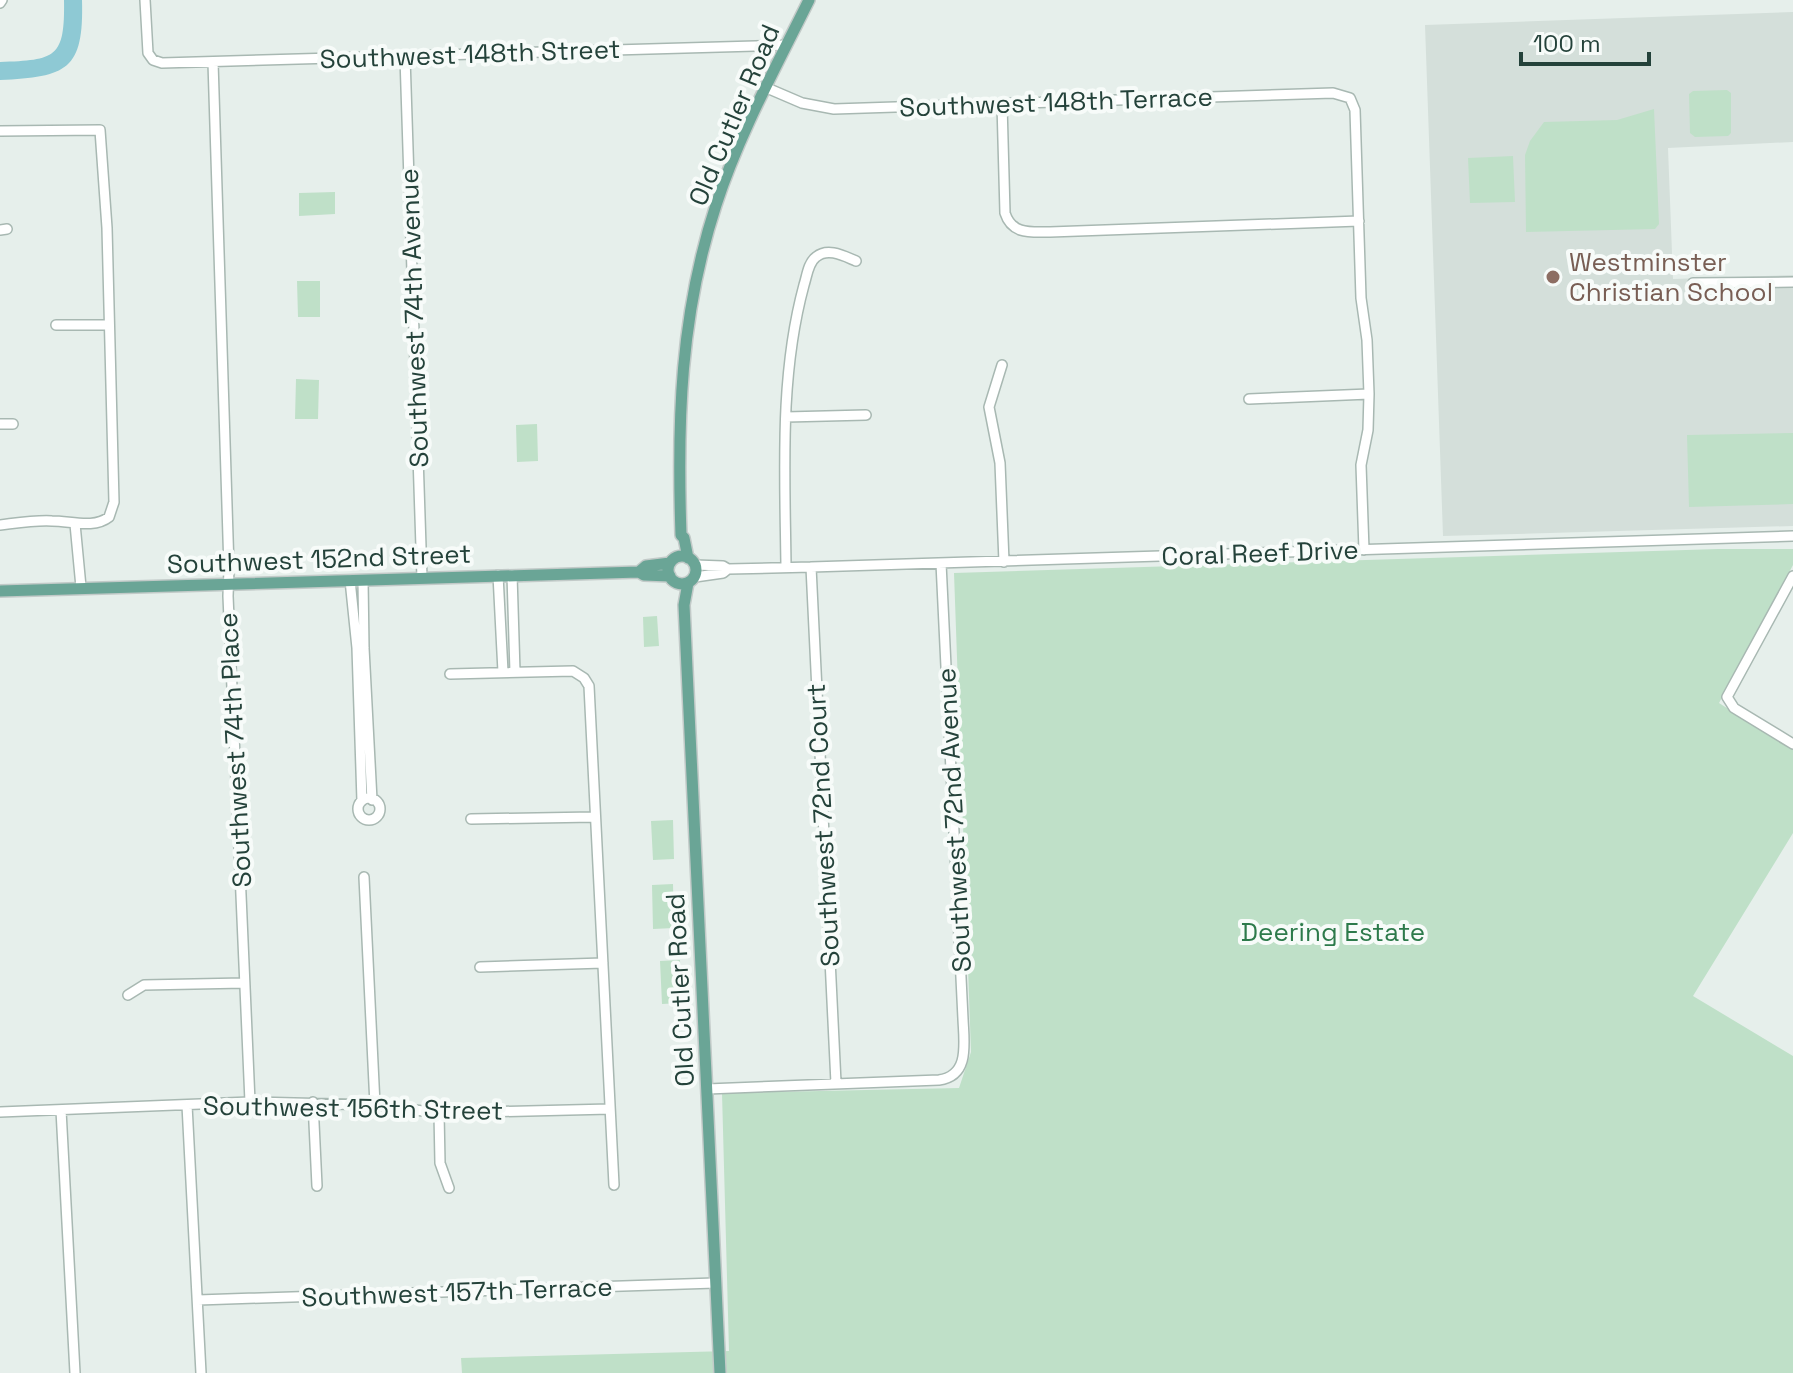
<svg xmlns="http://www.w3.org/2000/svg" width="1793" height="1373" font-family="'Space Grotesk',sans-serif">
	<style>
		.built { fill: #d4dfda }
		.green { fill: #bfe0c8 }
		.water { fill: #8ec9d4 }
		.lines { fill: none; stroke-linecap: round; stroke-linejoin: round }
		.minor-casing { stroke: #a8b8b2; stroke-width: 12 }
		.major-casing { stroke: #c2cac8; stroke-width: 14 }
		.minor { stroke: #fff; stroke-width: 9 }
		.major { stroke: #6aa596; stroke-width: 11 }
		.education-dot { fill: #8d6e63; stroke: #f7fbf9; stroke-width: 3 }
		.labels { text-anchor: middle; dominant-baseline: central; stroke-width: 8; stroke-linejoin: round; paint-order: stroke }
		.street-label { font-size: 26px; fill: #24423a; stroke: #f7fbf9 }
		.education-label { font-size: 26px; fill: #785e54; stroke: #f7fbf9; text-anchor: start }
		.park-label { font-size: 26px; fill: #2d7a4b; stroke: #f7fbf9 }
	</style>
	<rect width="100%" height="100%" fill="#e6efeb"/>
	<path class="built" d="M1793,12V142L1668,148L1673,279L1793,275V526L1443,536L1425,25Z"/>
	<path class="green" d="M1727,90L1731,93V133L1728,136L1695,137L1690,133L1689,94L1693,91Z
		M1654,109L1659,224L1655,229L1526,232L1525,155L1530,141L1544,122L1617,120Z
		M1513,156L1515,202L1470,203L1468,158Z
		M335,192V214L299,216V193Z
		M297,281H320V317H298Z
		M296,379L319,380L318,419H295Z
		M537,424L538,461L517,462L516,425Z
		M1793,433V504L1689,507L1687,435Z
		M1718,549H1793V565L1719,703L1793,750V833L1693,996L1793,1056V1373H462L461,1358L729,1351L722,1093L959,1088L971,1052L954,573Z
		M657,616L659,646L644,647L643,617Z
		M673,820L674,859L653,860L651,821Z
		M673,884L674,928L653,929L652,885Z
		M680,960L682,1003L662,1004L660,961Z"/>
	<path class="water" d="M64,0H82C84,70 67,77 0,80V62C56,60 65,58 64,0Z"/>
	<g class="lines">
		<g class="minor-casing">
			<path id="minor" d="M145,0L148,53L153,60L162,63L787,45
				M0,3L2,0
				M405,57L422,578
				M213,62L229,569L228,596L250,1102
				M767,88L802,103L834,109L1333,93L1350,98L1355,110L1361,298L1367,340L1369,394L1368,430L1361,465L1364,550
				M1002,104L1005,213C1012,235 1031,232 1050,232L1359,221
				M0,131L100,130L107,228L114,502L109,517C94,529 71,521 52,521C35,520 17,523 0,525
				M0,230L7,229
				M1693,283L1793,282
				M56,325H108
				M1002,365L989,407L1000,463L1004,562
				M1249,399L1369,394
				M786,417L866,415
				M0,424H13
				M75,524L81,587
				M695,565L723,566L728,569L811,567L1793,536
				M786,567C785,473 779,377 804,285C807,276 808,263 816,257C828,247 844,256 856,261
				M811,567L836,1083
				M498,575L503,672
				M512,575L515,672
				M1793,576L1727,697L1734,708L1793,744
				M695,577L723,573L728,569
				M350,580L357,648L362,801
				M363,580L364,648L372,800
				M450,674L573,671L584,678L589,686L614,1185
				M358 809a11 11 0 1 1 22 0a11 11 0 1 1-22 0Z
				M471,819L594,817
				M364,877L375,1105
				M480,967L603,963
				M128,995L144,985L244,983
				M707,1089L939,1080C970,1076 964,1043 963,1019L941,563
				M313,1102L317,1186
				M187,1105L201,1373
				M61,1110L75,1373
				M0,1112L250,1102L375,1105L439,1113L610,1109
				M439,1113L440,1163L449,1188
				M198,1300L715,1283"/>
		</g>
		<g class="major-casing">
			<path id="major" d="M668 570a14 14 0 1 1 28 0a14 14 0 1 1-28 0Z
				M688,558L684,538L681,535C677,421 680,315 716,205C739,134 776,67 809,0
				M639,572L646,566L670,563
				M688,583L684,605L720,1373
				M0,591L639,572L644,575L670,576"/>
		</g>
		<use href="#minor" class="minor"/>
		<use href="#major" class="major"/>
	</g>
	<circle class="education-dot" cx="1553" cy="277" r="8"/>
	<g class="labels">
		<g class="street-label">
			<text transform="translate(470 54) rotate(-2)">Southwest 148th Street</text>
			<text transform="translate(1056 102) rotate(-2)">Southwest 148th Terrace</text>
			<text transform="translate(734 115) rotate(-67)">Old Cutler Road</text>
			<text transform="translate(414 318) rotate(-92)">Southwest 74th Avenue</text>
			<text transform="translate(1260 553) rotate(-2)">Coral Reef Drive</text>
			<text transform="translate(319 559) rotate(-2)">Southwest 152nd Street</text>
			<text transform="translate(235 750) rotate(-93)">Southwest 74th Place</text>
			<text transform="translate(954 820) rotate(-93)">Southwest 72nd Avenue</text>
			<text transform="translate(823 825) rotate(-93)">Southwest 72nd Court</text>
			<text transform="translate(680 990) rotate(-93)">Old Cutler Road</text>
			<text transform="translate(353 1108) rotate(1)">Southwest 156th Street</text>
			<text transform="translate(457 1292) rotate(-2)">Southwest 157th Terrace</text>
		</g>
		<g class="education-label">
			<text x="1569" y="262">Westminster<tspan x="1569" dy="30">Christian School</tspan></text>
		</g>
		<g class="park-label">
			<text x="1333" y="932">Deering Estate</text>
		</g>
	</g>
	<path d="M1521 52v12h128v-12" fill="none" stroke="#24423a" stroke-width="4"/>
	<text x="1533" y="52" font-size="24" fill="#24423a" stroke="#f7fbf9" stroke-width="6" paint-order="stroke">100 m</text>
</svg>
